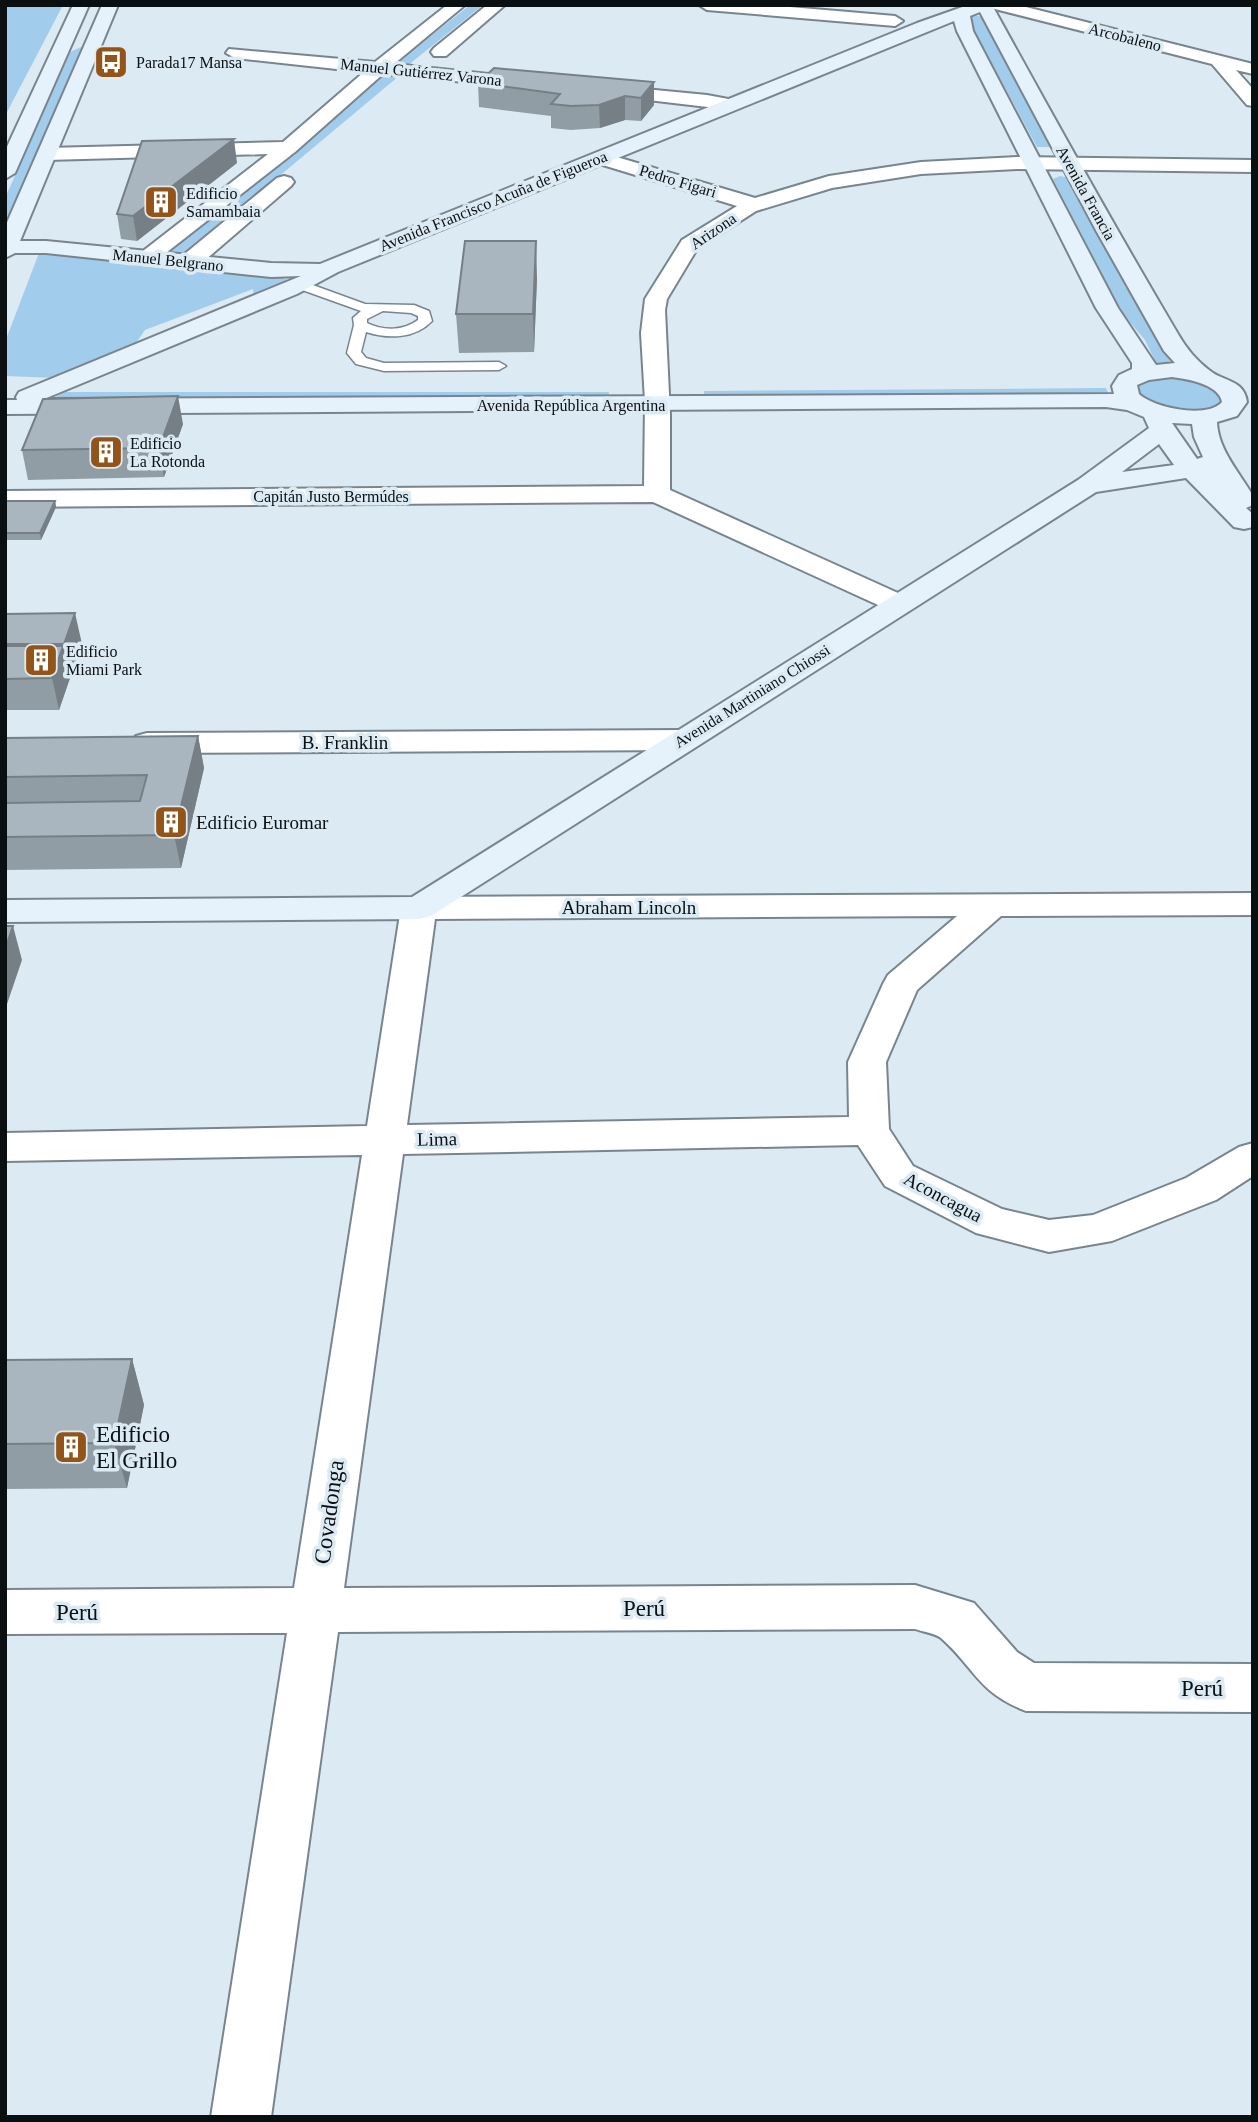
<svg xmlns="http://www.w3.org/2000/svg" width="1258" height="2122" font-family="'Times New Roman',serif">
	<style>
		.green { fill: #a1cceb }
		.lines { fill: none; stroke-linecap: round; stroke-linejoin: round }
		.lane-casing { stroke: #79858e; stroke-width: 3 }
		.street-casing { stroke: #79858e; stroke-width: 4 }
		.secondary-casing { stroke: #79858e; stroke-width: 4 }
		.lane { fill: #fff; fill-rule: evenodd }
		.street { fill: #fff; fill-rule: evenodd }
		.secondary { fill: #e5f2fb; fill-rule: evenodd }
		.wall { fill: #919da4 }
		.shaded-wall { fill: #767f86 }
		.building { fill: #a9b6bf; stroke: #767f86; stroke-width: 2 }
		.labels { text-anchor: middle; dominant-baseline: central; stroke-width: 7; stroke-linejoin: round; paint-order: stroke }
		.far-street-label { font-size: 16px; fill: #0a0f12; stroke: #dceaf3 }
		.far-poi-label { font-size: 16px; fill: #0a0f12; stroke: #dceaf3; text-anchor: start }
		.street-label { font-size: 19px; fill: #0a0f12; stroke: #dceaf3 }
		.poi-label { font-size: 19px; fill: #0a0f12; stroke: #dceaf3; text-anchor: start }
		.near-poi-label { font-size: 23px; fill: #0a0f12; stroke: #dceaf3; text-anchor: start }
		.near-street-label { font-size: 23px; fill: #0a0f12; stroke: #dceaf3 }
	</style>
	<rect width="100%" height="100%" fill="#dceaf3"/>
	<path class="green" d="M5,5H63L5,116Z
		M470,5H483L407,66L394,65Z
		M975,15L982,17L1053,147H1037L974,31L971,17Z
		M81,47L83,52L5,232V198L70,52Z
		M385,75L399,76L186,254L169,252Z
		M1060,176L1070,178L1143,313L1175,365H1157L1145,340L1123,314L1053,179Z
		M52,252L283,278L291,281L254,295L253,289L145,330L136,343L57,378L5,376V342L39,253Z
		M1158,376L1202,379L1225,397C1207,425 1167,407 1143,399L1137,390L1142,381Z
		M1106,388L1109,395L704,397V391Z
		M65,392H609L608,398L52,399Z"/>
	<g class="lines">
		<g class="lane-casing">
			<path id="lane" d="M299,280L365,304L414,305L429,311L432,321C415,339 388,339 366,332L361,352L366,358L384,363L499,362L506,366L499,370L384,371L356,364L347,353L354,325L353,318L361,311L294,287V281ZM383,311L411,313L418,316V320C403,331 384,331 367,323V319Z"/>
		</g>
		<g class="street-casing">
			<path id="street" d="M447,5H465L394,64L536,79L542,80L545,84L542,88L536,89L383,74L295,152L153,263H137L134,258L268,154L47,160L37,154L47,148L283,142L364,72L235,58L226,53L229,49L375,62Z
				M487,5H505L446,56H434L431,52L434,48Z
				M699,5H767L895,16L903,21L895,26L707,10Z
				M989,5H1018L1253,64V74L1236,70L1253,89V106L1247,105L1212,64L991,8Z
				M603,85L707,95L739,101L742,105L733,110L597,94L594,90Z
				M600,152L755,198L829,176L921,162L1017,157L1253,160V172L1017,169L921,174L832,188L756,211L697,249L667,299L665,310L670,415V490L909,598L913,604L909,610L899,613L889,610L653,502L5,507V491L644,486L645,401L641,333L645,299L682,240L737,206L593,162L590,158Z
				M284,176L291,178L294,182L291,186L197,267H181L178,262L181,257L277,178Z
				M684,730L695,733L700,740L695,747L684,750L147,753L136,750L131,743L136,736L147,733Z
				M1253,893V915L1001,916L917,990L886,1062L889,1129L913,1166L1002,1209L1049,1220L1093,1215L1186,1178L1239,1147L1253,1143V1176L1216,1200L1112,1241L1049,1252L976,1233L885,1186L858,1145L403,1154L344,1588L915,1585L974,1603L1017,1652L1034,1663L1253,1664V1712L1026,1711C977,1692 975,1668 941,1638C935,1633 923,1632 915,1629L338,1632L271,2117H211L287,1633L5,1634V1590L294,1588L362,1155L5,1161V1133L367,1126L401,908L407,900L419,897ZM957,916L888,975L883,984L848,1062L849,1117L407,1125L435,919Z"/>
		</g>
		<g class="secondary-casing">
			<path id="secondary" d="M73,5H89L15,173L5,179V151Z
				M102,5H118L20,241H46L271,263L320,264L917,23L968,5H992C1053,116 1114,226 1178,334C1186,348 1197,361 1209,370C1223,382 1244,379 1247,402L1237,416L1217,422C1218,450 1240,473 1253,496V505L1246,508L1253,514V527L1244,529L1234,527L1186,478L1096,492L431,916L419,919L5,922V900L412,897L1078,480L1149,428L1144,417L1127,410L1106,407L5,414V400H17L16,397L19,392L301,276L271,277L46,253H15L5,258V227ZM980,12L1097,232L1164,351L1175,363L1156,365L1118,308L973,31L970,16ZM954,21L957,31L1096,308L1132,363V369L1119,375L1112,386L1114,394L44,399L297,294L338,272ZM1172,377C1187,379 1219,384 1222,402C1207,419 1154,408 1139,394L1137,385L1149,380ZM1172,423L1192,424L1194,437L1203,457L1197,459ZM1159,444L1174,465L1122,472Z"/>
		</g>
		<use href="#lane" class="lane"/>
		<use href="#street" class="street"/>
		<use href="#secondary" class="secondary"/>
	</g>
	<path class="wall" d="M654,82V105L641,121L625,120L600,128L571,130L551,128V116L479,107L478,83Z
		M237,163L137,241L121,239L117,214Z
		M537,278L534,352L459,353L456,314Z
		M183,424L164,477L28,480L22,450Z
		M5,501H55L56,507L41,540H5Z
		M5,614L82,644L71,675H70V678L59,710H5Z
		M198,736L204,768L181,868L5,870V738Z
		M132,1359L144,1405L127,1488L5,1489V1360Z"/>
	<path class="shaded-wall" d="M654,82V105L641,121V98Z
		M625,96V120L600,128L599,105Z
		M234,139L237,163L137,241L133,216Z
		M536,241L537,278L534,352L533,314Z
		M178,396L183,424L164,477L159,448Z
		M55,501L56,507L41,540L40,533Z
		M75,613L82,644L71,675L64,644Z
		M63,646L70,678L59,710L52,678Z
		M198,736L204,768L181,868L174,835Z
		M13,926L22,960L5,1010V949Z
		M132,1359L144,1405L127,1488L114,1443Z"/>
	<path class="building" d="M494,68L654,82L641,98L625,96L599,105L571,106L551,104L560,94L478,83Z
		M234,139L133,216L117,214L142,141Z
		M465,241H536L533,314H456Z
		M178,396L159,448L22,450L43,399Z
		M5,501H55L40,533H5Z
		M75,613L64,644H5V614Z
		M5,646H63L52,678L5,679Z
		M198,736L174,835L5,837V803L140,801L147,775L5,777V738Z
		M5,926H13L5,949Z
		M132,1359L114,1443L5,1444V1360Z"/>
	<defs>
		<g id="bus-square" transform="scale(1.75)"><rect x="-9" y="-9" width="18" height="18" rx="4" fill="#93541a" stroke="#dceaf3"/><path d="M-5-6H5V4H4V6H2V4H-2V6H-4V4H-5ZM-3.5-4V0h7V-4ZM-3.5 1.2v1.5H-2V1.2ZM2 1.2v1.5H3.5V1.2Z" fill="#fff"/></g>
		<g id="building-square" transform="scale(1.75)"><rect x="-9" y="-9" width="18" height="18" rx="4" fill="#93541a" stroke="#dceaf3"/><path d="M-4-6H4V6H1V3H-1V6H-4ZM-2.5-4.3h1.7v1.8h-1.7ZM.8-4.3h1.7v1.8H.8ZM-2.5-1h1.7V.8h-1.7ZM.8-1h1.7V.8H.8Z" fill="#fff"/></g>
	</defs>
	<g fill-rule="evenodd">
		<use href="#bus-square" x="111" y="62"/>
		<use href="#building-square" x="161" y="202"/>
		<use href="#building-square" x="106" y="452"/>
		<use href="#building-square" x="41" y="660"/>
		<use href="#building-square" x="171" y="822"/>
		<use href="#building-square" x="71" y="1447"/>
	</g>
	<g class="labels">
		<g class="far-street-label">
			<text transform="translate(1125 37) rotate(14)">Arcobaleno</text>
			<text transform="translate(421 72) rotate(6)">Manuel Gutiérrez Varona</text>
			<text transform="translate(678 181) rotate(17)">Pedro Figari</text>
			<text transform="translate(1086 193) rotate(61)">Avenida Francia</text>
			<text transform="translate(493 201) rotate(-22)">Avenida Francisco Acuña de Figueroa</text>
			<text transform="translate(713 231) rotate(-34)">Arizona</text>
			<text transform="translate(168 260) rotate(6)">Manuel Belgrano</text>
			<text x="571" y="405">Avenida República Argentina</text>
			<text x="331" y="496">Capitán Justo Bermúdes</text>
			<text transform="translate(752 696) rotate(-32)">Avenida Martiniano Chiossi</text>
		</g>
		<g class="far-poi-label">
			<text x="136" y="62">Parada17 Mansa</text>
			<text x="186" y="193">Edificio<tspan x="186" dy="18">Samambaia</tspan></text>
			<text x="130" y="443">Edificio<tspan x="130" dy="18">La Rotonda</tspan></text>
			<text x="66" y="651">Edificio<tspan x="66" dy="18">Miami Park</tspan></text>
		</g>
		<g class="street-label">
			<text x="345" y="742">B. Franklin</text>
			<text x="629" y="907">Abraham Lincoln</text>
			<text transform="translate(437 1139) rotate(-1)">Lima</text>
			<text transform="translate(943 1197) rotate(28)">Aconcagua</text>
		</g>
		<g class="poi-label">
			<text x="196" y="822">Edificio Euromar</text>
		</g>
		<g class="near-poi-label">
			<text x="96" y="1434">Edificio<tspan x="96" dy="26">El Grillo</tspan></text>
		</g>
		<g class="near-street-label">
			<text transform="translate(329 1512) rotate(-82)">Covadonga</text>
			<text x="644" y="1608">Perú</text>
			<text x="77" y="1612">Perú</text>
			<text x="1202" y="1688">Perú</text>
		</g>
	</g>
	<rect width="1258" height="2122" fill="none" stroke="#0a0f12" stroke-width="14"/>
</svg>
